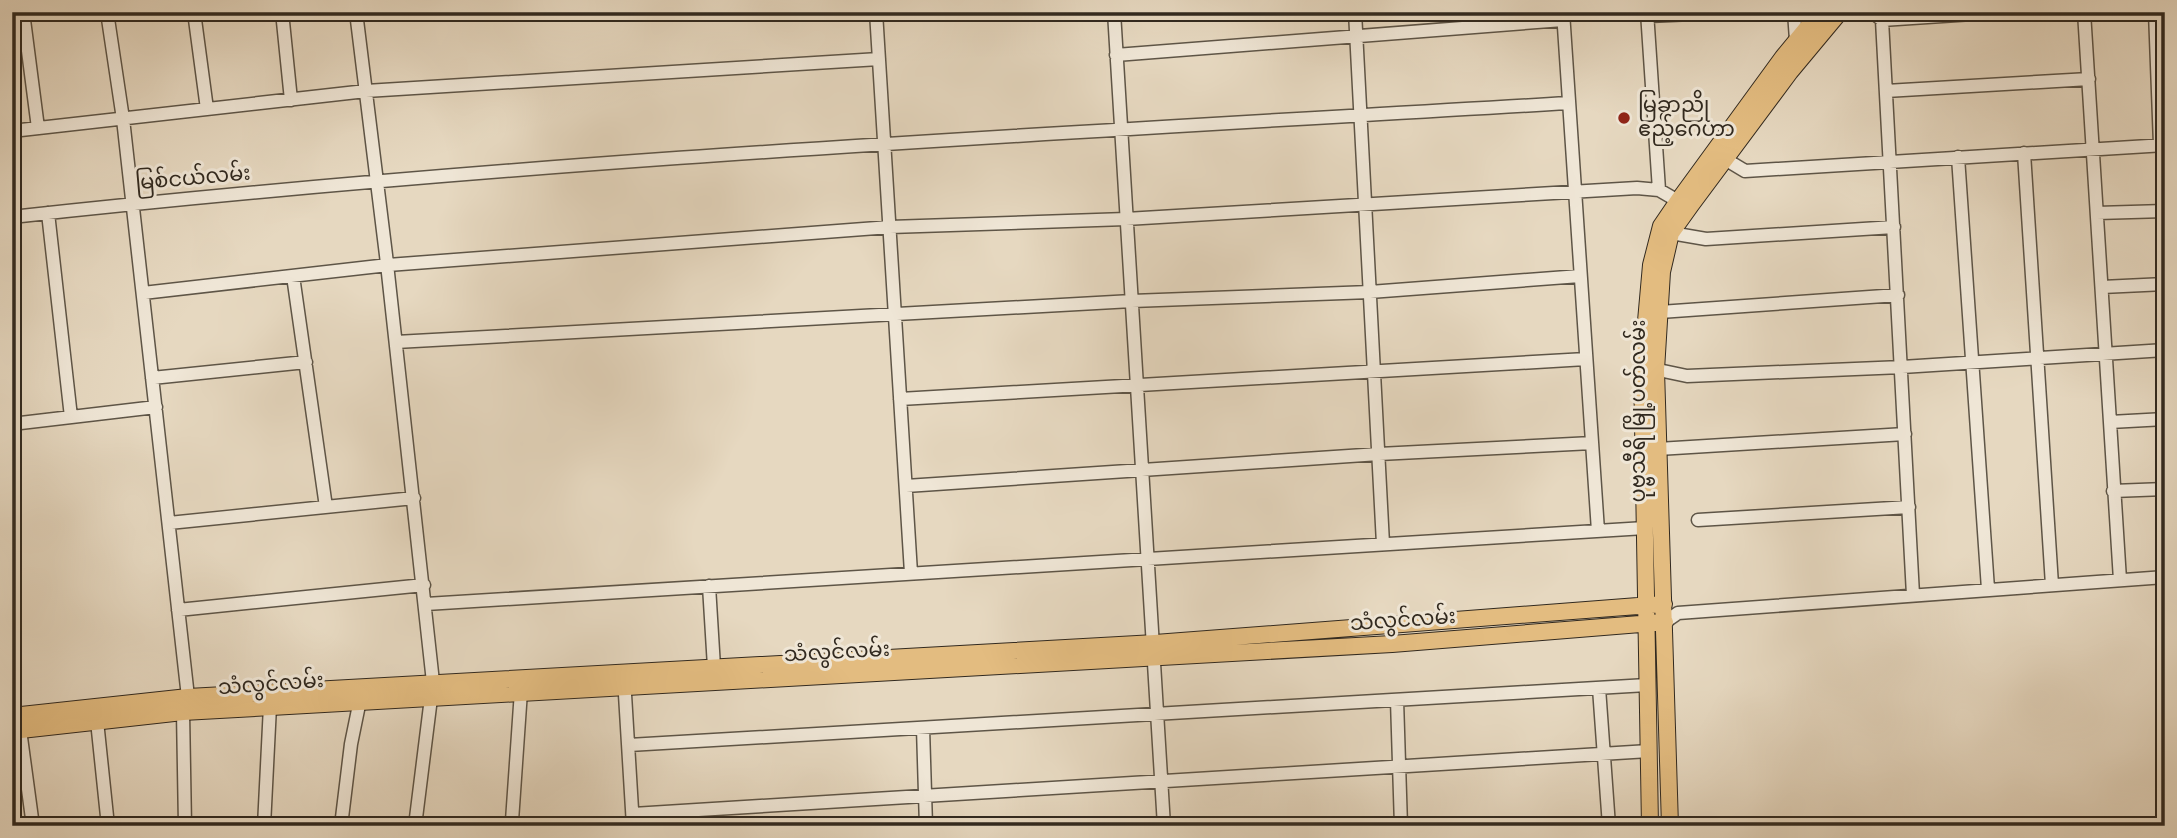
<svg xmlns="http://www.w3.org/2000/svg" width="2177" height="838" font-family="'IM FELL English','Noto Sans Myanmar',serif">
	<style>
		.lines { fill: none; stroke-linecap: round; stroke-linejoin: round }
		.minor-casing { stroke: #5e5547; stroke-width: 15 }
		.major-casing { stroke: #31291f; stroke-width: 18 }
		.minor { stroke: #efe6d6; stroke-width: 12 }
		.major { stroke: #e3bc80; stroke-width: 16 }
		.poi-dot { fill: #8f2418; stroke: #efe6d6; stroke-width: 2.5 }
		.labels { text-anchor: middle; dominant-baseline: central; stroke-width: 6; stroke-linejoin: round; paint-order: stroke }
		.poi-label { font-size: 21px; fill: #31291f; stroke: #efe6d6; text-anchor: start }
		.street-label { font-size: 21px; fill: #31291f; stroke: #efe6d6 }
	</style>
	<rect width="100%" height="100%" fill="#e6d8c0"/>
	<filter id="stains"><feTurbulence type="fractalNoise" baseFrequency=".00286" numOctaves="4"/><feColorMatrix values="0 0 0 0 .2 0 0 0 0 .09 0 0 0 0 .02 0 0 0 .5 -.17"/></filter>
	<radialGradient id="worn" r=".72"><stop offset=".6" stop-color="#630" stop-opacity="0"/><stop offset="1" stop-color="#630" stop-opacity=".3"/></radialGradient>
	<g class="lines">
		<g class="minor-casing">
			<path id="minor" d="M23,12L38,128
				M107,12L123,119L188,697
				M194,12L207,109
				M282,12L291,100
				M356,12L386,255L433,682L415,826
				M876,12L911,573
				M1114,12L1164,826
				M1355,12L1383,544
				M1563,12L1598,531
				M1647,12L1659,190
				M1794,12L1796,40
				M1872,12L1882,20L2003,12
				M2084,12L2120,580
				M2155,12L2160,145
				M1648,16L1738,12
				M1882,20L1913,595
				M1116,55L1563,20
				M1886,91L2089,79
				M12,131L366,91L879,59
				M2024,153L2052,585
				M1958,157L1988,589
				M1725,159L1745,171L2165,145
				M48,213L71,417
				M2097,213L2165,211
				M12,217C529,160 1050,134 1569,103
				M1671,233L1706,239L1894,227
				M293,276L326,507
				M2102,287L2165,284
				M143,293L388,265L890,227L1126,219L1637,188L1659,190L1678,201
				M1660,312L1898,295
				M396,342L1132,301L1370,292L1580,276
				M1649,368L1687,376L1902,367L2165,350
				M152,378L306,362
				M900,399L1586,359
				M2110,422L2165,419
				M12,424L156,407
				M1658,449L1905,434
				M906,486L1379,454L1592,443
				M2113,491L2165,489
				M1698,520L1909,507
				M169,523L414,498
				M709,586L714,667
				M426,604L1645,528
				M178,610L424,585
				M1665,622L1678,613L2165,577
				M624,678L633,826
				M1599,688L1609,826
				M1397,700L1401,826
				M183,712L185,826
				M97,721L108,826
				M923,728L926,826
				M20,730L33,826
				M629,745L1647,685
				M633,814L1649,751
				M512,821L521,691
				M264,826L270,706
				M341,826L351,744L360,700
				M1569,826L1608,824"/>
		</g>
		<g class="major-casing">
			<path id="major" d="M12,716L188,697L1155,643L1664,604
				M12,731L183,712L1392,644L1665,622
				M1650,826L1642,366L1651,265L1661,226L1678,201L1783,57L1820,12
				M1670,826L1656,370L1662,272L1671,233L1691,205L1790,72L1840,12"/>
		</g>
		<use href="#minor" class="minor"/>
		<use href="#major" class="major"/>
	</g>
	<circle class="poi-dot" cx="1624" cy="118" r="7"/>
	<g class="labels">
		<g class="poi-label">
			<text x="1638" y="106">မြခွာညို<tspan x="1638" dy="24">ဧည့်ဂေဟာ</tspan></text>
		</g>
		<g class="street-label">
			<text transform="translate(193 179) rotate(-5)">မြစ်ငယ်လမ်း</text>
			<text transform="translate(1639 411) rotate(-90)">ပုဗ္ဗသီရိ မြို့ပတ်လမ်း</text>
			<text transform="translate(1403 621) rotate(-4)">သံလွင်လမ်း</text>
			<text transform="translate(837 653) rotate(-3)">သံလွင်လမ်း</text>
			<text transform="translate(271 685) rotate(-4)">သံလွင်လမ်း</text>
		</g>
	</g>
	<rect width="2177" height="838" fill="none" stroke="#e6d8c0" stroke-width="42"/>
	<rect x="14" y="14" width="2149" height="810" fill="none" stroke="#31291f" stroke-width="3.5"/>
	<rect x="21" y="21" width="2135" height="796" fill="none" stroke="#31291f" stroke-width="2"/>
	<rect width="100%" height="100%" filter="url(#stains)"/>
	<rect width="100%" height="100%" fill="url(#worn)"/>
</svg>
